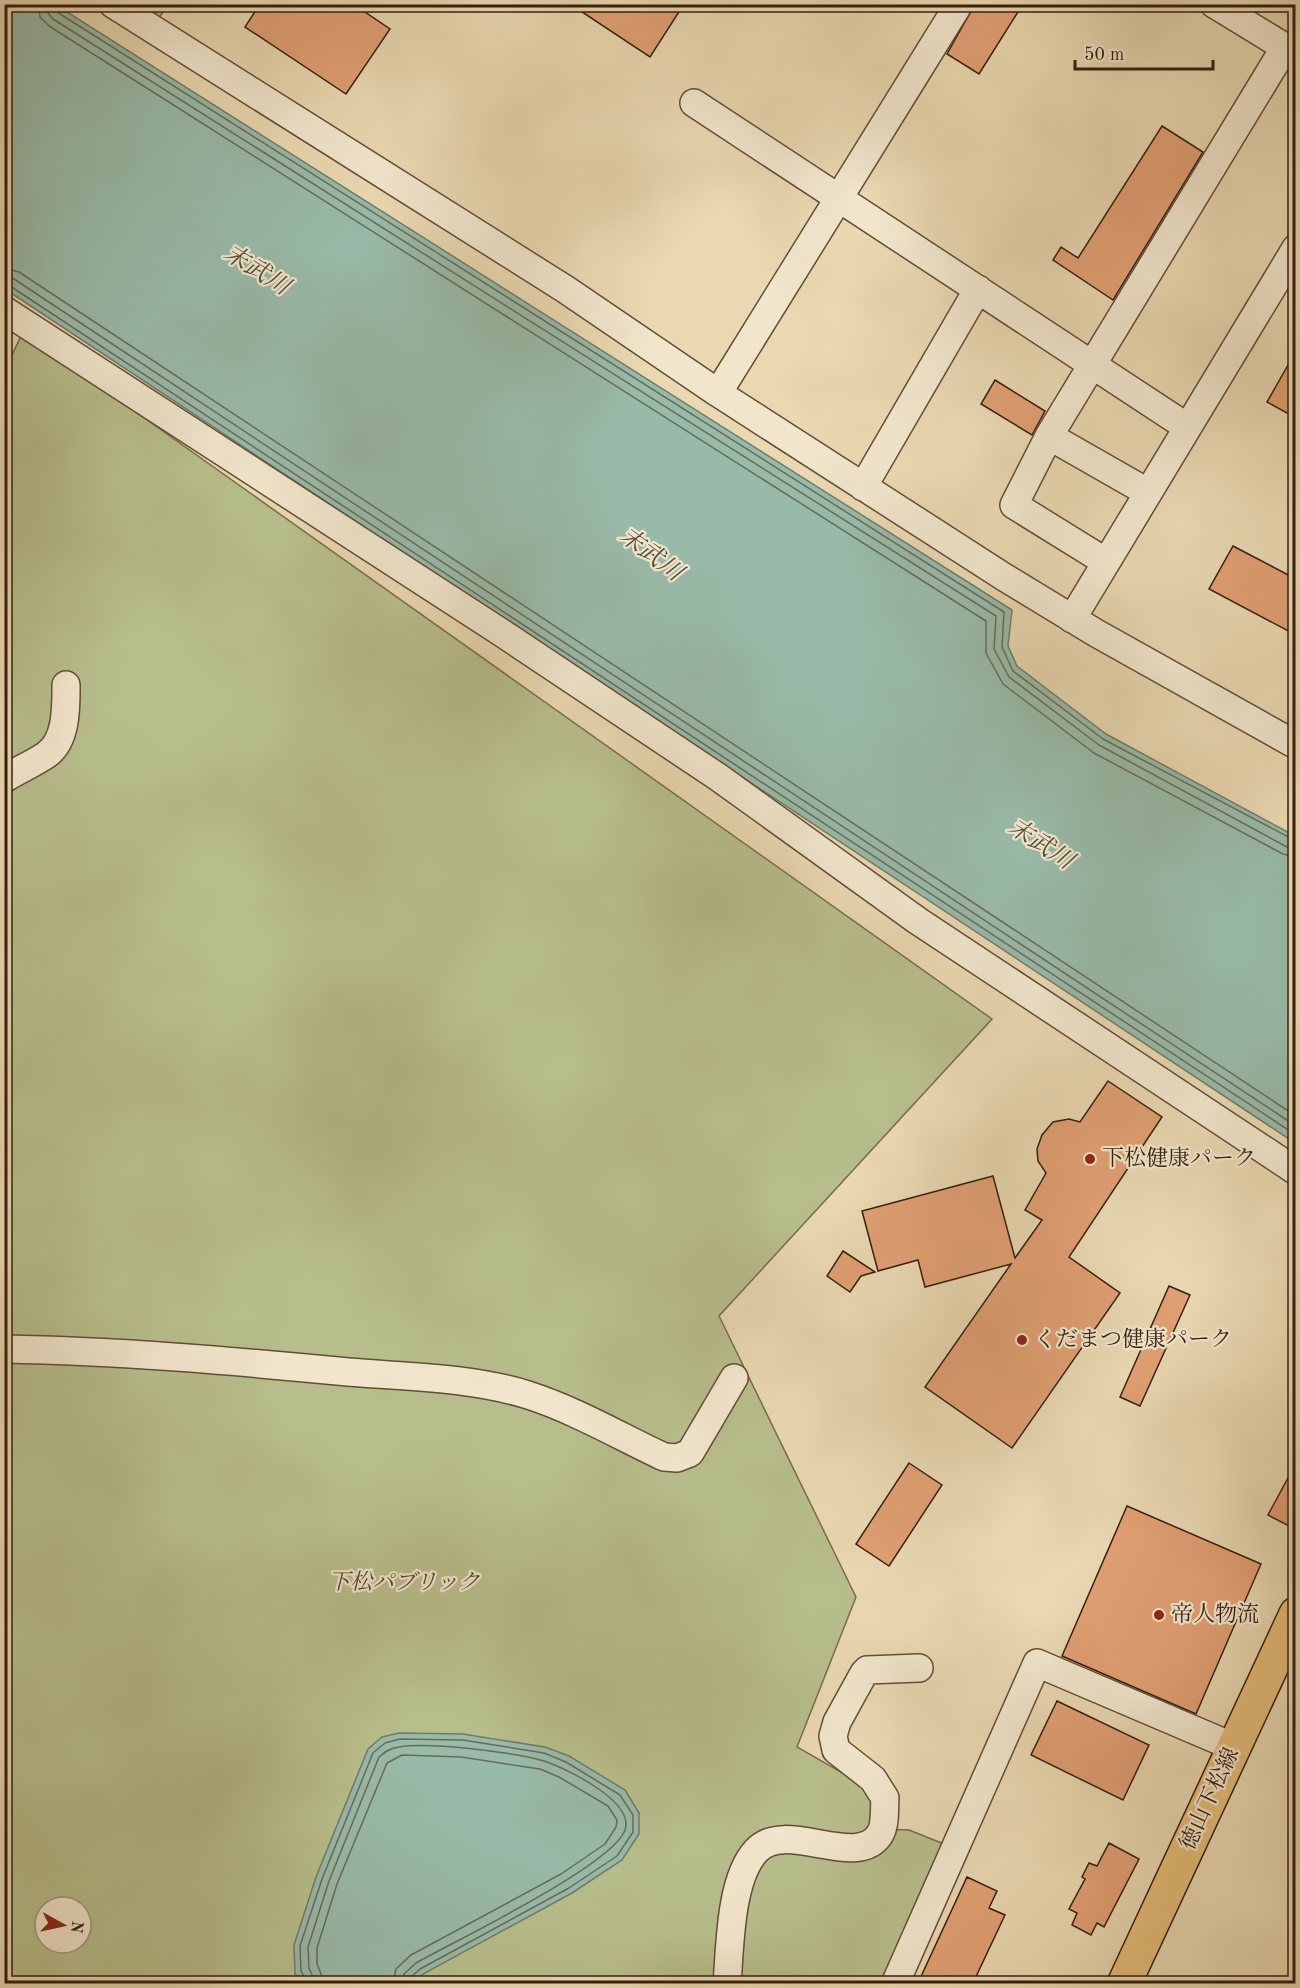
<svg xmlns="http://www.w3.org/2000/svg" width="1300" height="1988" font-family="'Old Standard TT','Noto Serif JP',serif">
	<style>
		.green { fill: #b7be8b; stroke: #766e4c; stroke-width: 1.5; fill-rule: evenodd }
		.water { fill: #98baa8; stroke: #707c6a; stroke-width: 1.5 }
		.lines { fill: none; stroke-linecap: round; stroke-linejoin: round }
		.shore { stroke: #666c5b; stroke-width: 1.5 }
		.building { fill: #e0a073; stroke: #351f0e; stroke-width: 1.5 }
		.minor-casing { stroke: #624d37; stroke-width: 30 }
		.major-casing { stroke: #351f0e; stroke-width: 36 }
		.minor { stroke: #f1e6cc; stroke-width: 27 }
		.major { stroke: #e4bc78; stroke-width: 33 }
		.poi-dot { fill: #8f2418; stroke: #f1e6cc; stroke-width: 2 }
		.labels { text-anchor: middle; dominant-baseline: central; stroke-width: 4.5; stroke-linejoin: round; paint-order: stroke }
		.poi-label { font-size: 22px; fill: #351f0e; stroke: #f1e6cc; text-anchor: start }
		.park-label { font-size: 22px; font-style: italic; fill: #56472d; stroke: #f1e6cc }
		.street-label { font-size: 22px; fill: #351f0e; stroke: #f1e6cc }
		.water-label { font-size: 24px; font-style: italic; fill: #534e3c; stroke: #f1e6cc }
	</style>
	<rect width="100%" height="100%" fill="#e9d8b1"/>
	<filter id="stains"><feTurbulence type="fractalNoise" baseFrequency=".00333" numOctaves="4"/><feColorMatrix values="0 0 0 0 .2 0 0 0 0 .09 0 0 0 0 .02 0 0 0 .5 -.17"/></filter>
	<radialGradient id="worn" r=".72"><stop offset=".6" stop-color="#630" stop-opacity="0"/><stop offset="1" stop-color="#630" stop-opacity=".3"/></radialGradient>
	<path class="green" d="M111,5H168L151,29Z
		M23,332L992,1019L719,1316L856,1597L797,1747L874,1791L881,1829L909,1830L949,1846L886,1983L5,1984L4,372ZM45,1907H81V1943H45Z"/>
	<path class="water" d="M4,5H56L1012,610L1008,646L1017,666L1106,734L1295,836V1143L5,289Z
		M399,1733L463,1734L545,1747L569,1756L625,1790L639,1813V1834L622,1860L572,1893L423,1974L413,1983H304L295,1974L294,1945L316,1877L368,1749L382,1737Z"/>
	<g class="lines">
		<path class="shore" d="M38,4L40,17L49,26L986,621V653L1003,684L1094,753L1283,854L1296,857
			M47,4L48,13L53,19L996,616L994,649L1009,677L1099,745L1287,847L1296,848
			M54,4L57,12L1004,612L1002,647L1013,671L1103,739L1296,841
			M4,268L19,272L1296,1116
			M4,277L14,279L1296,1126
			M4,284L10,286L1296,1135
			M308,1984L301,1971L300,1946L322,1879L373,1753L385,1743L400,1739L463,1740L544,1753L566,1762L620,1795L633,1815V1832L617,1856L569,1888L420,1969L410,1978L409,1984
			M316,1984L309,1968L308,1947L329,1881L379,1757C385,1752 390,1748 399,1747C430,1742 513,1752 544,1761C565,1768 635,1801 625,1830C613,1865 455,1941 416,1963L404,1974L402,1984
			M325,1984L317,1964V1948L337,1884L387,1763L402,1755L461,1757L540,1769L559,1777L608,1806L617,1820L616,1827L605,1844L561,1874L411,1955L396,1969L393,1984"/>
	</g>
	<path class="building" d="M260,4H353L390,29L346,94L245,27Z
		M570,4H684L650,57Z
		M975,4H1023L979,74L947,54Z
		M1162,126L1203,152L1113,300L1053,260L1061,247L1078,258Z
		M1296,351V418L1267,402Z
		M995,380L1045,411L1032,435L981,404Z
		M1233,546L1296,579V635L1209,589Z
		M1108,1081L1162,1117L1069,1257L1120,1293L1012,1448L925,1387L1011,1264L925,1287L918,1260L878,1271L862,1211L993,1176L1015,1258L1042,1220L1025,1210L1046,1173L1038,1161L1037,1149L1042,1135L1053,1122L1069,1119L1080,1122Z
		M843,1251L875,1272L861,1276L850,1292L827,1276Z
		M1169,1286L1190,1295L1140,1406L1120,1397Z
		M909,1463L942,1485L889,1566L856,1544Z
		M1296,1463V1518L1291,1527L1268,1515Z
		M1127,1506L1261,1564L1196,1714L1062,1656Z
		M1057,1701L1149,1745L1123,1800L1031,1755Z
		M1109,1843L1139,1859L1104,1927L1097,1923L1091,1935L1072,1925L1077,1913L1069,1909L1085,1879L1082,1877L1089,1863L1097,1866Z
		M967,1877L997,1891L989,1908L1005,1915L973,1983H961L945,1976L942,1983H918Z"/>
	<g class="lines">
		<g class="minor-casing">
			<path id="minor" d="M113,4L565,289L718,393L1004,577L1096,633L1296,745
				M1214,4L1296,54
				M694,103L1187,427
				M4,310L499,631L718,777L918,921L1296,1171
				M718,393L959,4
				M1049,436L1147,492
				M863,487L978,289
				M1106,562L1014,505L1049,436L1285,47
				M1072,619L1296,248
				M4,779C18,770 33,764 46,755C67,741 66,707 66,685
				M4,1349C119,1351 234,1361 348,1372C407,1377 471,1377 528,1395C575,1410 619,1436 664,1457L677,1458L690,1453L734,1378
				M727,1984C730,1947 730,1879 756,1851C785,1818 857,1871 880,1834C886,1824 884,1808 885,1798L873,1779L836,1750L833,1736L837,1722L864,1673L867,1670L919,1668
				M895,1984L1037,1663L1234,1747"/>
		</g>
		<g class="major-casing">
			<path id="major" d="M1124,1984L1296,1614"/>
		</g>
		<use href="#minor" class="minor"/>
		<use href="#major" class="major"/>
	</g>
	<g class="poi-dot">
		<circle cx="1090" cy="1159" r="6"/>
		<circle cx="1022" cy="1340" r="6"/>
		<circle cx="1159" cy="1615" r="6"/>
	</g>
	<g class="labels">
		<g class="poi-label">
			<text x="1102" y="1159">下松健康パーク</text>
			<text x="1034" y="1340">くだまつ健康パーク</text>
			<text x="1171" y="1615">帝人物流</text>
		</g>
		<g class="park-label">
			<text x="404" y="1583">下松パブリック</text>
		</g>
		<g class="street-label">
			<text transform="translate(1210 1799) rotate(-65)">徳山下松線</text>
		</g>
		<g class="water-label">
			<text transform="translate(256 271) rotate(32)">末武川</text>
			<text transform="translate(650 555) rotate(37)">末武川</text>
			<text transform="translate(1040 845) rotate(33)">末武川</text>
		</g>
	</g>
	<rect width="1300" height="1988" fill="none" stroke="#e9d8b1" stroke-width="24"/>
	<rect x="6" y="6" width="1288" height="1976" fill="none" stroke="#351f0e" stroke-width="3"/>
	<rect x="12" y="12" width="1276" height="1964" fill="none" stroke="#351f0e" stroke-width="1.5"/>
	<g transform="translate(63 1925) rotate(98)"><circle r="28" fill="#f1e6cc" stroke="#a69680" stroke-width="1.5"/>
	<path d="M0-4.5L10 22L0 15L-10 22Z" fill="#8f2418"/>
	<text y="-9" font-size="16" font-weight="bold" text-anchor="middle" fill="#351f0e">N</text>
	</g>
	<path d="M1075 60v9h138v-9" fill="none" stroke="#351f0e" stroke-width="3"/>
	<text x="1084" y="60" font-size="18" fill="#351f0e" stroke="#f1e6cc" stroke-width="4.5" paint-order="stroke">50 m</text>
	<rect width="100%" height="100%" filter="url(#stains)"/>
	<rect width="100%" height="100%" fill="url(#worn)"/>
</svg>
